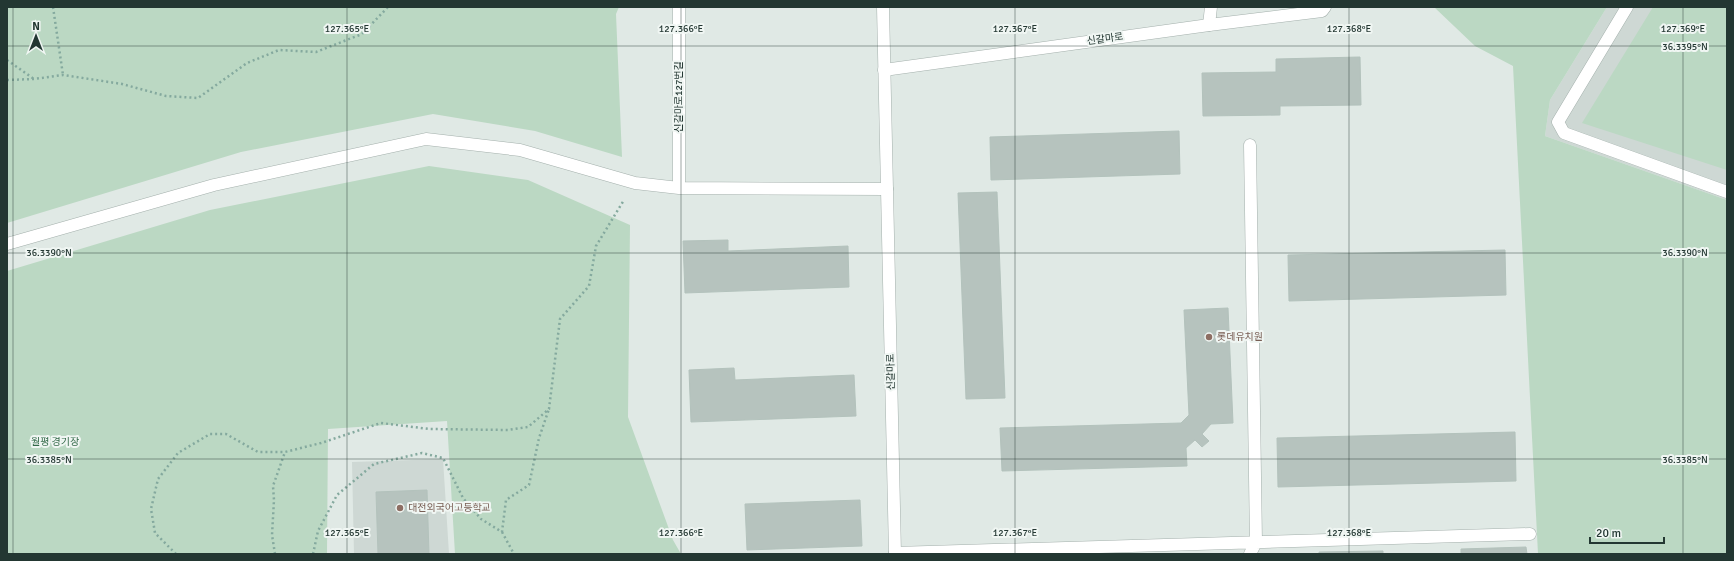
<svg xmlns="http://www.w3.org/2000/svg" width="1734" height="561" font-family="Signika,'Noto Sans KR',sans-serif">
	<style>
		.built { fill: #ced8d4 }
		.green { fill: #bbd8c3 }
		.building { fill: #b6c3be; stroke: #b3c2bc }
		.lines { fill: none; stroke-linecap: round; stroke-linejoin: round }
		.service-casing { stroke: #a4b0ac; stroke-width: 13 }
		.minor-casing { stroke: #a4b0ac; stroke-width: 13 }
		.tertiary-casing { stroke: #a4b0ac; stroke-width: 13 }
		.path { stroke: #84a99e; stroke-width: 2.5; stroke-dasharray: 2 3; stroke-linecap: butt }
		.service { stroke: #fff; stroke-width: 12 }
		.minor { stroke: #fff; stroke-width: 12 }
		.tertiary { stroke: #fff; stroke-width: 12 }
		.ticks { fill: none; stroke: #233732; stroke-width: 1; stroke-opacity: 0.45 }
		.education-dot { fill: #8d6e63; stroke: #f0f6f3; stroke-width: 1.5 }
		.labels { text-anchor: middle; dominant-baseline: central; stroke-width: 4; stroke-linejoin: round; paint-order: stroke }
		.street-label { font-size: 10px; fill: #233732; stroke: #f0f6f3 }
		.education-label { font-size: 10px; fill: #785e54; stroke: #f0f6f3; text-anchor: start }
		.park-label { font-size: 10px; fill: #326948; stroke: #f0f6f3 }
		.ticks-label { font-size: 10px; text-anchor: middle; fill: #233732; stroke: #f0f6f3; stroke-width: 4; stroke-linejoin: round; paint-order: stroke }
	</style>
	<rect width="100%" height="100%" fill="#e0e9e5"/>
	<path class="built" d="M1607,7H1727V200L1545,136L1550,100Z
		M443,459L449,554H354L352,462Z"/>
	<path class="green" d="M7,7H619L616,14L622,157L535,131L433,114L241,152L7,223Z
		M1434,7H1607L1550,100L1545,136L1727,200V554H1538L1513,66L1475,46Z
		M1653,7H1727V170L1582,123Z
		M429,166L528,180L630,225L628,417L673,540L681,554H455L447,421L328,429L327,554H7V271L210,210Z"/>
	<path class="building" d="M1360,57L1361,105L1280,106V115L1203,116L1202,73L1276,72V59Z
		M1179,131L1180,174L991,180L990,137Z
		M997,192L1005,398L966,399L958,193Z
		M728,240V251L848,246L849,287L685,293L683,241Z
		M1505,250L1506,295L1289,301L1288,255Z
		M1228,308L1233,423L1211,424L1202,434L1209,441L1202,447L1195,440L1186,448L1187,466L1002,471L1000,428L1181,423L1189,415L1184,310Z
		M734,368L735,380L854,375L856,416L691,422L689,370Z
		M1515,432L1516,481L1278,487L1277,438Z
		M427,490L429,554H378L376,492Z
		M860,500L862,546L747,550L745,504Z
		M1526,547L1527,554H1461V549Z
		M1383,551V554H1319V552Z"/>
	<g class="lines">
		<g class="service-casing">
			<path id="service" d="M1627,7L1558,122L1564,133L1727,192
				M1209,25L1211,7
				M1250,145L1256,542L1250,554
				M895,553L1530,534"/>
		</g>
		<g class="minor-casing">
			<path id="minor" d="M884,70L1209,25L1322,11L1325,7
				M679,188V7
				M7,244L214,185L426,139L520,150L635,183L679,188L887,189"/>
		</g>
		<g class="tertiary-casing">
			<path id="tertiary" d="M883,7L895,554"/>
		</g>
		<path class="path" d="M53,7L63,75
			M7,60L34,79
			M7,80L34,79L63,75L122,84L166,96L198,98L247,63L279,50L316,52L362,34L388,7
			M502,532L514,554
			M176,554L155,533L151,509L158,479L178,453L210,434H226L258,452H285L321,443L381,423L429,429L508,430L528,427L549,409L560,319L589,286L596,246L624,200
			M275,554L272,535L274,500L273,486L285,452
			M313,554L318,531L337,495L374,464L422,453L443,458L463,498L481,519L502,532L506,500L529,485L539,438L549,409"/>
		<use href="#service" class="service"/>
		<use href="#minor" class="minor"/>
		<use href="#tertiary" class="tertiary"/>
	</g>
	<path class="ticks" d="M13,7V554M347,7V554M681,7V554M1015,7V554M1349,7V554M1683,7V554M7,46H1727M7,253H1727M7,459H1727"/>
	<g class="education-dot">
		<circle cx="1209" cy="337" r="4"/>
		<circle cx="400" cy="508" r="4"/>
	</g>
	<g class="labels">
		<g class="street-label">
			<text transform="translate(1105 39) rotate(-8)">신갈마로</text>
			<text transform="translate(679 97) rotate(-90)">신갈마로127번길</text>
			<text transform="translate(891 372) rotate(-91)">신갈마로</text>
		</g>
		<g class="education-label">
			<text x="1217" y="337">롯데유치원</text>
			<text x="408" y="508">대전외국어고등학교</text>
		</g>
		<g class="park-label">
			<text x="55" y="442">월평 경기장</text>
		</g>
	</g>
	<g class="ticks-label">
		<text x="347" y="32">127.365°E</text>
		<text x="681" y="32">127.366°E</text>
		<text x="1015" y="32">127.367°E</text>
		<text x="1349" y="32">127.368°E</text>
		<text x="1683" y="32">127.369°E</text>
		<text x="1685" y="50">36.3395°N</text>
		<text x="49" y="256">36.3390°N</text>
		<text x="1685" y="256">36.3390°N</text>
		<text x="49" y="463">36.3385°N</text>
		<text x="1685" y="463">36.3385°N</text>
		<text x="347" y="536">127.365°E</text>
		<text x="681" y="536">127.366°E</text>
		<text x="1015" y="536">127.367°E</text>
		<text x="1349" y="536">127.368°E</text>
	</g>
	<rect width="1734" height="561" fill="none" stroke="#233732" stroke-width="16"/>
	<g transform="translate(36 36)" stroke="#f0f6f3" stroke-width="3" paint-order="stroke">
	<path d="M0-3L7 15L0 10L-7 15Z" fill="#233732"/>
	<text y="-6" font-size="11" font-weight="bold" text-anchor="middle" fill="#233732">N</text>
	</g>
	<path d="M1590 537v6h74v-6" fill="none" stroke="#233732" stroke-width="2"/>
	<text x="1596" y="537" font-size="12" fill="#233732" stroke="#f0f6f3" stroke-width="3" paint-order="stroke">20 m</text>
</svg>
